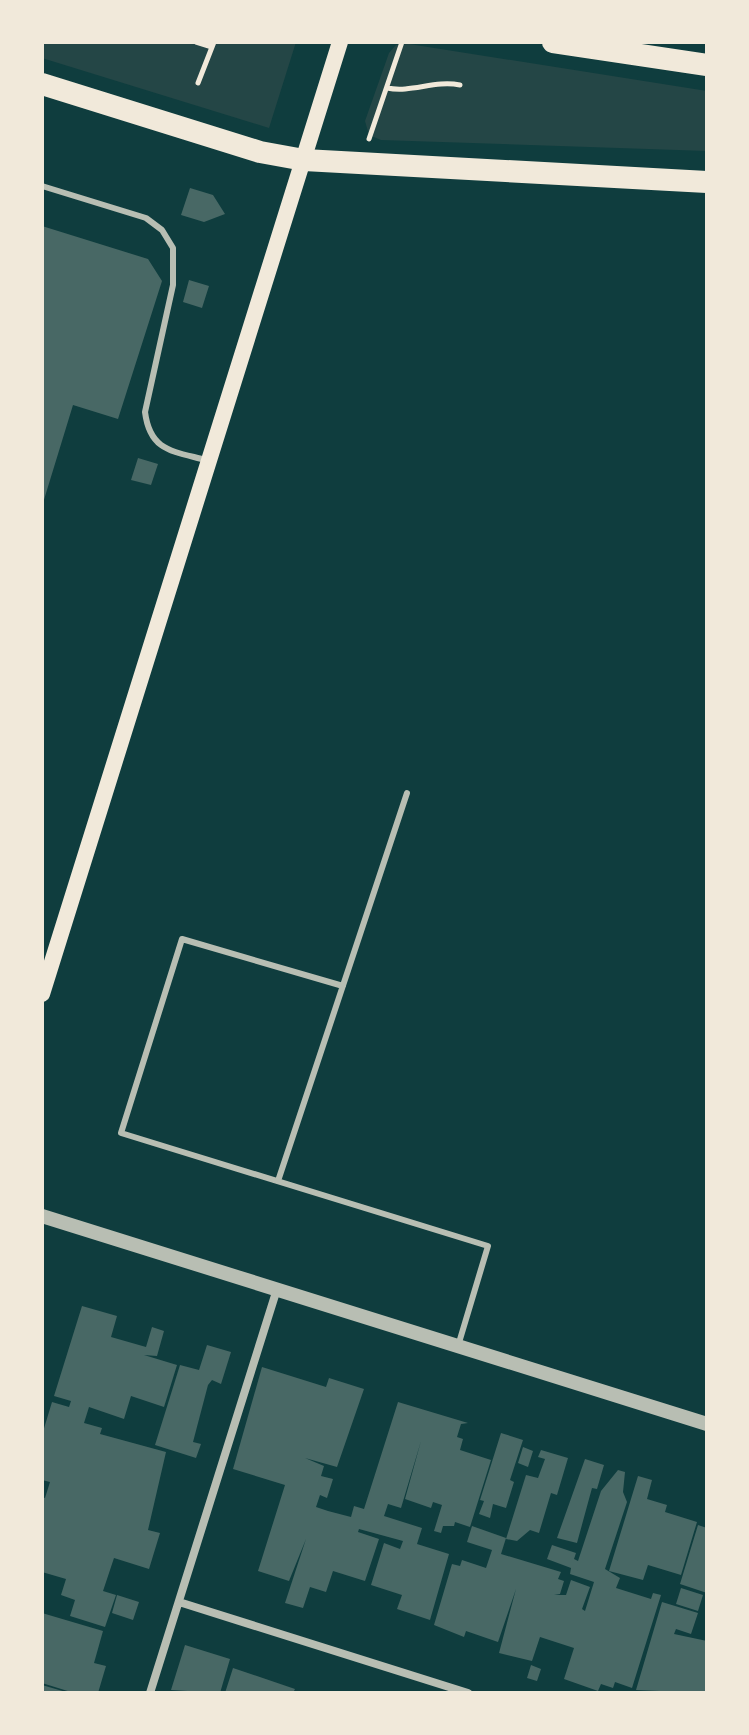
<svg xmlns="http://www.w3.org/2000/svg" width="749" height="1735" font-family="'Alegreya Sans',sans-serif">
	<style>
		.green { fill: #244646 }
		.building { fill: #486865 }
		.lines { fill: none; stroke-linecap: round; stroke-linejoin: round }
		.path { stroke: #f1e9da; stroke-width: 5 }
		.service { stroke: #b8beb3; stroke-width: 6 }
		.minor { stroke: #b8beb3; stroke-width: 8 }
		.tertiary { stroke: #b8beb3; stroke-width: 14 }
		.secondary { stroke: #f1e9da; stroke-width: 16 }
		.trunk { stroke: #f1e9da; stroke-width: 22 }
	</style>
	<rect width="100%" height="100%" fill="#0f3d3e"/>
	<path class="green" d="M42,42H296L269,128L42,58Z
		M409,44L707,91V151L381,140L369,135L365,121L389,53L396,45Z"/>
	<path class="building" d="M190,188L213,195L225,214L204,222L181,215Z
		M42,226L148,259L162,281L118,419L73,405L43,503Z
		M189,280L209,286L202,308L183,302Z
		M138,458L158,464L151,485L131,480Z
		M82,1306L117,1316L111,1337L146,1347L152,1327L164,1331L157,1356L144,1355L177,1365L164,1407L131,1396L124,1419L89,1407L84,1423L102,1428L100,1434L166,1452L148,1530L160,1533L149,1569L114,1558L103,1591L116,1595L105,1627L70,1616L75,1600L61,1595L66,1579L42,1572V1497L45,1498L50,1482L42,1480V1435L52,1402L69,1407L71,1401L54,1396Z
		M207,1345L231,1352L221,1384L212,1380L208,1385L193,1442L201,1444L196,1458L155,1445L180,1365L199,1370Z
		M262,1367L326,1387L329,1378L364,1389L337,1467L305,1458L324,1466L321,1476L333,1479L327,1498L320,1495L316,1507L328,1511L351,1517L354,1506L364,1509L398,1402L468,1423L461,1424L457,1437L463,1439L460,1450L491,1460L470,1527L455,1522L454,1526H443L441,1533L434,1531L442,1505L433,1502L431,1508L405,1499L421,1441L401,1508L388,1504L384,1516L422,1528L417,1544L449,1554L430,1620L397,1609L402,1595L371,1585L384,1543L400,1549L403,1541L359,1529L358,1532L379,1539L365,1581L333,1571L326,1592L310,1587L303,1608L285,1603L306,1539L289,1581L258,1571L285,1485L233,1469Z
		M501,1433L523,1440L510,1480L514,1482L506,1508L493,1504L490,1518L479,1514L484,1501L480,1500Z
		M523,1447L533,1451L528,1467L518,1463Z
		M541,1450L568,1458L557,1495L551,1493L539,1533L530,1530L517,1541L506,1539L526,1475L538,1478L545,1459L538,1457Z
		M585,1459L604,1465L597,1489L592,1488L577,1543L557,1538Z
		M618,1470L625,1472L623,1492L627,1502L605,1569L620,1578L616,1588L651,1599L653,1593L661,1595L632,1688L615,1682L613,1688L601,1684L598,1691L564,1679L574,1648L540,1637L532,1661L499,1653L516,1589L498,1642L466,1631L464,1637L434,1625L452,1564L460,1566L462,1560L486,1568L492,1550L467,1542L472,1526L506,1538L501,1554L561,1572L558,1579L564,1581L560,1594L554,1595H566L571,1580L590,1587L582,1609L585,1611L594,1582L570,1574L571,1568L547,1559L552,1545L576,1553L574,1559L578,1561L601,1491Z
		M638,1476L652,1480L647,1499L667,1505L665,1512L697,1522L681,1575L648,1565L643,1580L609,1571Z
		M698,1525L707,1528V1593L680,1584Z
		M681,1588L703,1595L698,1611L676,1604Z
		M117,1595L139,1602L133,1620L112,1613Z
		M662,1602L698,1613L691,1634L676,1629L674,1634L707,1641V1693L636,1690Z
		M42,1613L103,1631L94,1663L106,1666L98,1693H74L42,1683Z
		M185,1645L230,1659L220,1693L171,1690Z
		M531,1665L541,1669L537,1681L527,1678Z
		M233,1668L295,1689L293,1693H225Z
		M42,1685L66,1692V1693H42Z"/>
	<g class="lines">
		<path class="path" d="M196,42L212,47
			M198,83L214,42
			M387,88C412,93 434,80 460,85
			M369,139L402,42"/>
		<path class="service" d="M42,186L146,218L162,230L173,248V285L145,412C150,451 172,451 206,460
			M343,986L182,939L121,1133L488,1246L458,1346
			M278,1181L407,793"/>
		<path class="minor" d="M179,1602L468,1693
			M150,1693L277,1289"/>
		<path class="tertiary" d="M42,1216L707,1424"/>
		<path class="secondary" d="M42,994L340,42"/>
		<path class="trunk" d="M553,42L707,65
			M42,84L260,152L304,160L707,182"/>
	</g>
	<rect width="749" height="1735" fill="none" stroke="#f1e9da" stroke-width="88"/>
</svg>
